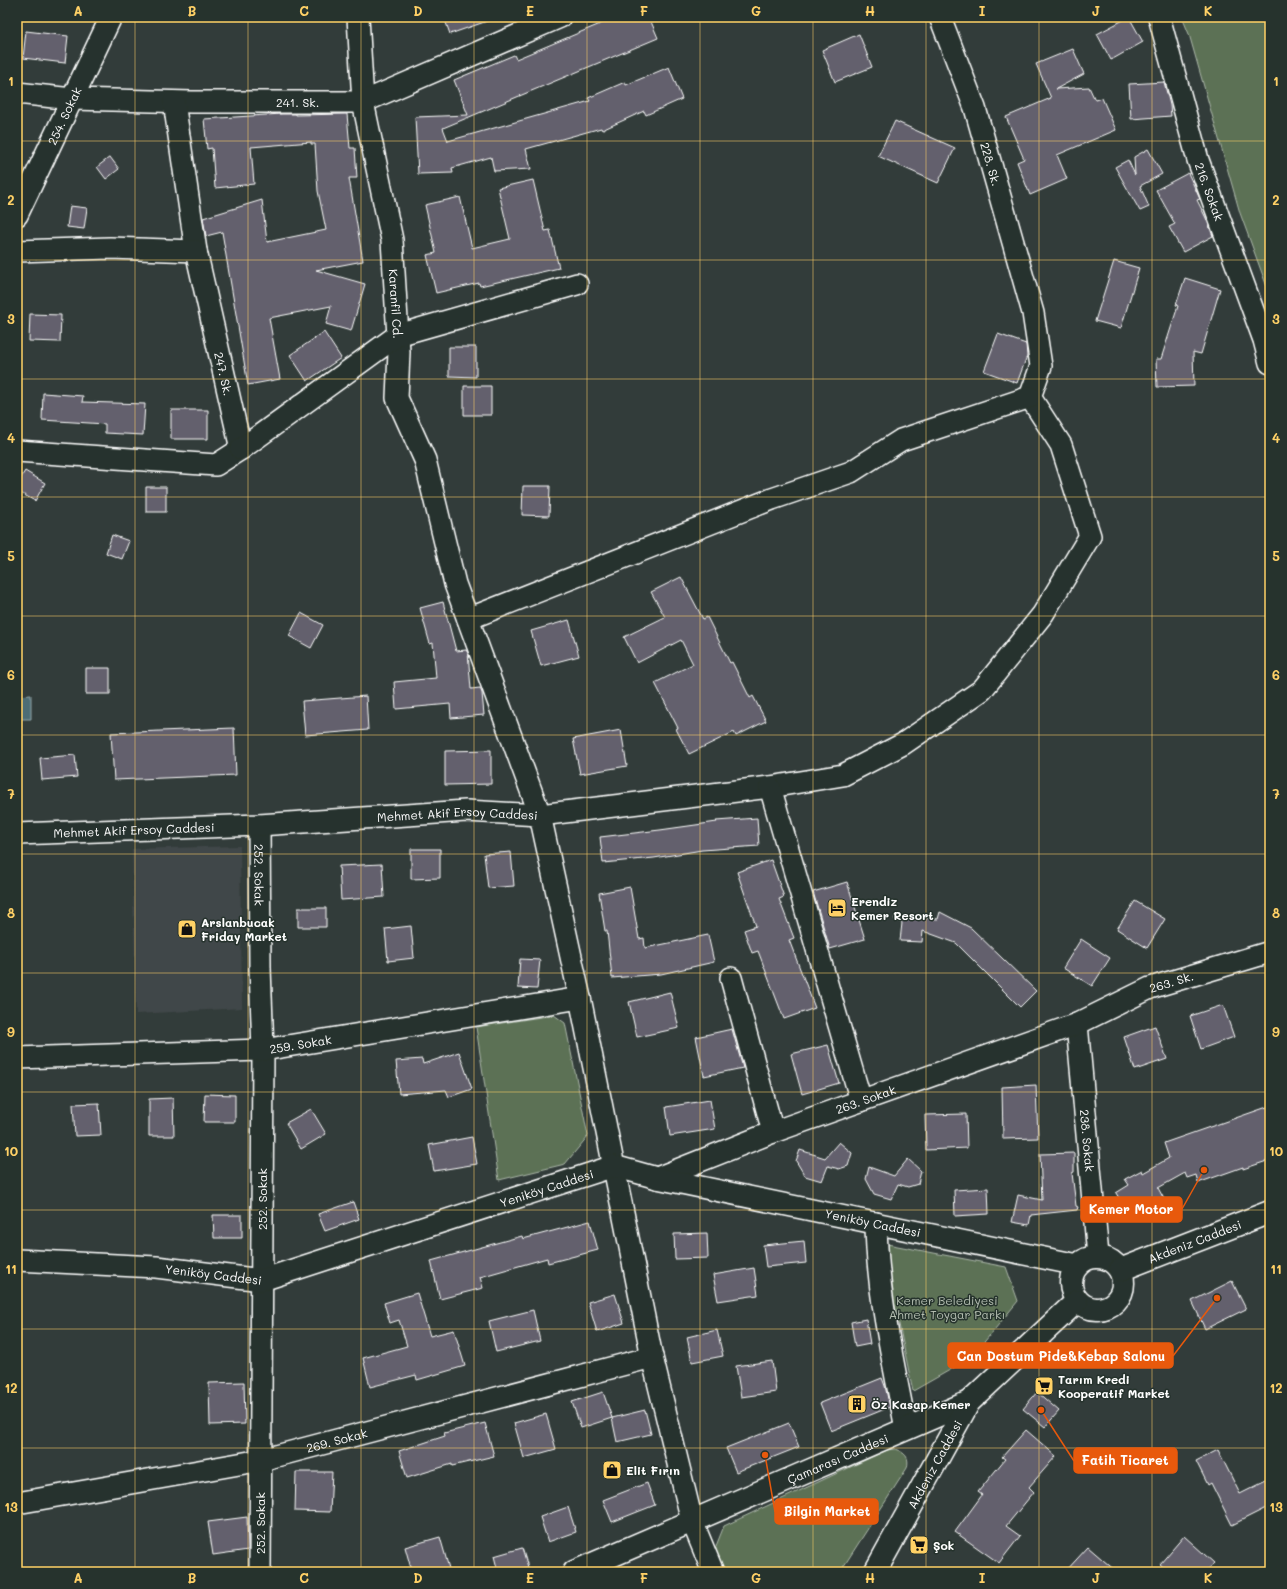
<svg xmlns="http://www.w3.org/2000/svg" width="1287" height="1589" font-family="Mali,sans-serif">
	<style>
		.built { fill: #414749 }
		.green { fill: #5b7155; stroke: #adb8aa }
		.water { fill: #4d6d74; stroke: #94a7ac }
		.building { fill: #64616d; stroke: #fff }
		.lines { fill: none; stroke-linecap: round; stroke-linejoin: round }
		.minor-casing { stroke: #fff; stroke-width: 24 }
		.tertiary-casing { stroke: #fff; stroke-width: 25 }
		.minor { stroke: #26332d; stroke-width: 21 }
		.tertiary { stroke: #26332d; stroke-width: 22 }
		.grid { fill: none; stroke: #ffd166; stroke-width: 1; stroke-opacity: 0.55 }
		.labels { text-anchor: middle; dominant-baseline: central; stroke-width: 3; stroke-linejoin: round; paint-order: stroke }
		.street-label { font-size: 12px; fill: #fff; stroke: #26332d }
		.poi-label { font-size: 12px; font-weight: bold; fill: #fff; stroke: #26332d; text-anchor: start }
		.park-label { font-size: 12px; fill: #b5bfb2; stroke: #26332d }
		.leader { fill: none; stroke: #e8590c; stroke-width: 1.5 }
		.callout-dot { fill: #e8590c; stroke: #26332d; stroke-width: 1.5 }
		.callout { fill: #e8590c; stroke: #e8590c; stroke-width: 1.5 }
		.callout-label { font-size: 13px; text-anchor: middle; font-weight: bold; fill: #fff }
		.neatline { fill: none; stroke: #ffd166; stroke-width: 1.5 }
		.grid-label { font-size: 13px; text-anchor: middle; font-weight: bold; fill: #ffd166 }
	</style>
	<rect width="100%" height="100%" fill="#323c3a"/>
	<filter id="ink" filterUnits="userSpaceOnUse"><feTurbulence type="fractalNoise" baseFrequency=".025" numOctaves="2"/><feDisplacementMap in="SourceGraphic" scale="8" xChannelSelector="R" yChannelSelector="G"/><feConvolveMatrix kernelMatrix="1 2 1 2 8 2 1 2 1" color-interpolation-filters="sRGB"/></filter>
	<g filter="url(#ink)">
		<path class="built" d="M240,846L242,1008L136,1014L132,849Z"/>
		<path class="green" d="M1182,17H1270V295L1240,213L1189,34Z
			M554,1015L565,1023L588,1136L565,1164L499,1180L476,1027Z
			M882,1243L1006,1267L1018,1301L971,1358L913,1391Z
			M895,1449C905,1453 910,1457 907,1468L840,1572H719L712,1556L724,1526L887,1450Z"/>
		<path class="water" d="M31,695V719H17V696Z"/>
		<path class="building" d="M444,17H493V19L450,34Z
			M617,17H649L658,38L443,128L448,141L590,101L588,98L625,82L626,85L669,67L682,99L646,115L644,111L602,130L601,128L526,149L531,169L494,171L491,157L452,168L453,173L418,174L415,117L468,115L454,80L514,55L516,59Z
			M1129,17L1143,42L1111,60L1097,34Z
			M26,31L68,36L65,63L23,58Z
			M859,34L872,67L835,82L822,50Z
			M1073,49L1084,74L1056,89L1089,87L1095,100L1102,98L1116,130L1057,155L1067,179L1030,195L1017,162L1024,159L1006,117L1051,98L1036,64Z
			M1164,82L1170,105L1171,116L1131,119L1129,84Z
			M282,114H296V115L347,114L350,148H355L357,178H349L363,261L316,270L365,284L351,331L326,324L331,306L269,318L280,379L248,385L222,232L206,236L203,218L262,200L267,242L326,230L318,191L315,144H311V142L251,147L254,184L215,188L212,148L207,149L204,119Z
			M895,121L955,148L938,183L878,156Z
			M1148,149L1162,174L1140,186L1149,207L1140,211L1115,167L1128,160L1135,175L1134,157Z
			M110,157L119,169L106,179L97,167Z
			M1188,173L1200,199L1197,200L1206,218L1213,236L1183,252L1169,227L1175,224L1156,190Z
			M533,180L545,231L550,230L559,268L480,286L479,283L436,293L427,255L436,253L425,205L460,197L472,248L510,239L498,188Z
			M70,206L87,208L84,229L67,227Z
			M1114,261L1139,268L1121,328L1095,321Z
			M1185,278L1220,289L1201,354L1193,352L1194,386L1157,387L1156,359H1161L1178,306L1176,305Z
			M30,314L61,315L60,342L29,341Z
			M324,332L341,358L307,381L290,355Z
			M998,334L1026,344L1027,356L1017,383L984,371Z
			M449,347H476V377L449,376Z
			M464,386H491V415H464Z
			M43,393L83,396L82,402L145,404L143,435L105,433V424L42,420Z
			M171,410H208V439H171Z
			M25,471L45,483L35,501L17,491V484Z
			M523,486H550L549,516L522,515Z
			M146,487H166V512H146Z
			M112,535L129,541L122,559L106,553Z
			M681,577L703,619L707,617L730,663L732,662L750,698L753,696L766,721L736,736L734,732L689,754L676,729L678,728L655,683L693,664L681,640L637,663L624,637L665,617L651,592Z
			M443,602L456,651L466,650L468,653L471,689L480,688L482,693L484,715L451,718L450,704L396,709L394,682L436,678L433,643L430,644L420,608Z
			M301,613L323,625L311,648L289,636Z
			M569,620L579,656L541,666L531,631Z
			M86,668H110V694H86Z
			M366,696L368,730L305,735L302,701Z
			M234,728L236,775L114,780L111,733Z
			M621,730L627,766L580,774L573,739Z
			M491,750V784L445,785V751Z
			M75,755L77,777L42,780L40,758Z
			M757,818L759,846L702,850L654,858L603,863L600,837L660,830L717,822L716,821Z
			M411,849H440V878L411,879Z
			M511,852L514,886L488,888L484,854Z
			M771,860L784,897L779,899L794,938L789,940L815,1008L784,1019L758,951L752,953L744,930L756,926L737,872Z
			M382,864L384,897L341,900L339,866Z
			M847,882L865,939L830,949L813,892Z
			M630,887L639,939L644,938L645,948L708,935L714,962L661,974L612,978L607,931H605L599,893Z
			M1135,901L1165,919L1147,948L1117,929Z
			M298,908H326V927H298Z
			M940,912L971,928L1036,991L1020,1007L956,943L923,931L922,942L900,941L902,923L895,920V916L938,919Z
			M411,926L414,958L388,961L385,929Z
			M1081,939L1110,958L1092,986L1063,968Z
			M520,959L540,960L537,989L518,988Z
			M670,992L679,1028L637,1037L629,1002Z
			M1223,1005L1234,1037L1201,1049L1190,1016Z
			M1155,1026L1167,1059L1135,1070L1124,1037Z
			M732,1029L743,1068L704,1076L696,1037Z
			M828,1045L839,1083L802,1094L791,1054Z
			M459,1052L472,1089L449,1097L446,1090L399,1094L396,1061L422,1059L423,1064Z
			M1036,1085L1038,1138L1003,1139L1002,1087Z
			M205,1094L235,1095V1122H204Z
			M173,1098L174,1136H149V1099Z
			M710,1100L715,1129L670,1136L666,1107Z
			M99,1103L101,1135L75,1136L73,1104Z
			M1270,1106V1160L1243,1169V1167L1198,1183L1196,1175L1187,1178L1185,1173L1158,1188L1164,1199L1141,1211L1139,1209L1130,1214L1125,1204L1123,1205L1116,1193L1129,1185L1125,1179L1142,1170L1143,1173L1169,1158L1164,1143Z
			M311,1109L326,1134L301,1149L286,1123Z
			M966,1114L967,1148L926,1150L925,1115Z
			M472,1137L477,1164L434,1171L429,1145Z
			M839,1142L852,1153L848,1166L839,1169L828,1166L822,1181L805,1176L796,1161L800,1150L825,1158Z
			M1074,1153V1172L1072,1173L1076,1206L1078,1207L1077,1210L1031,1215L1029,1225L1012,1222L1018,1195L1042,1200L1040,1154Z
			M908,1159L921,1171L918,1184L908,1187L898,1184L891,1199L874,1194L866,1179L869,1167L894,1176Z
			M988,1188L989,1214L955,1216L954,1190Z
			M353,1202L359,1219L325,1231L318,1214Z
			M213,1215H242V1238H214Z
			M590,1221L598,1250L548,1263L547,1258L480,1277L483,1288L440,1299L431,1261L522,1236L523,1239Z
			M707,1233L708,1258L675,1259L674,1234Z
			M804,1241L806,1263L766,1267L763,1245Z
			M754,1268L758,1295L718,1301L713,1275Z
			M1232,1281L1246,1309L1205,1329L1192,1301Z
			M417,1293L430,1336L454,1330L465,1366L417,1380L416,1375L370,1387L363,1358L407,1346L399,1320L390,1323L384,1303Z
			M615,1294L624,1323L597,1332L588,1302Z
			M533,1310L540,1341L496,1352L489,1321Z
			M866,1319L870,1344L855,1347L851,1322Z
			M717,1330L723,1356L692,1362L687,1337Z
			M772,1361L776,1392L741,1397L736,1366Z
			M882,1378L885,1386L890,1407L831,1431L820,1403Z
			M244,1382L245,1424L210,1425L209,1383Z
			M603,1392L612,1418L581,1428L572,1402Z
			M1037,1392L1059,1411L1045,1427L1023,1409Z
			M645,1410L651,1434L617,1442L612,1418Z
			M546,1414L556,1449L524,1458L514,1423Z
			M485,1423L494,1456L452,1466V1464L407,1478L399,1451L445,1436L444,1433Z
			M789,1423L799,1447L736,1472L726,1448Z
			M1026,1430L1056,1456L1029,1487L1034,1492L1006,1526L1020,1536L999,1563L955,1532L982,1495L978,1492L1005,1459L1002,1457Z
			M1218,1450L1240,1494L1270,1479V1506L1232,1525L1211,1483L1208,1485L1196,1461Z
			M296,1472H332L330,1512L295,1511Z
			M647,1483L655,1505L612,1522L603,1500Z
			M568,1507L576,1532L548,1542L540,1517Z
			M247,1517L248,1550L213,1555L208,1522Z
			M1184,1536L1214,1563L1206,1572H1169L1160,1564Z
			M440,1537L450,1572H412L405,1547Z
			M1088,1547L1117,1572H1065Z
			M522,1548L528,1567L513,1572H498L494,1556Z"/>
		<g class="lines">
			<g class="minor-casing">
				<g id="minor">
					<path id="s1" d="M358,17L363,102L392,240L399,352L397,398L425,460L455,584L540,815L770,787L843,775L903,744L982,690L1043,614L1090,536L1061,445L1030,397L1041,366L1033,313L975,108L940,17"/>
					<path id="s2" d="M1159,17L1198,160L1264,340L1270,363"/>
					<path id="s3" d="M17,93L72,99L192,102H363L560,17"/>
					<path d="M174,102L196,251"/>
					<path id="s4" d="M17,215L111,17"/>
					<path id="s5" d="M17,251L110,248L196,251L241,449L216,465L17,451"/>
					<path d="M241,449L398,335L577,284"/>
					<path d="M468,619L772,499L851,472L901,440L1030,397"/>
					<path d="M770,787L861,1101"/>
					<path id="s6" d="M259,825L260,968L263,1050L260,1572"/>
					<path id="s7" d="M17,834L259,825L466,811L540,815L580,998L652,1357L692,1521L713,1572"/>
					<path d="M731,978L773,1132"/>
					<path id="s8" d="M1077,1024L1098,1256"/>
					<path id="s9" d="M17,1058L263,1050L580,998"/>
					<path id="s10" d="M657,1178L773,1132L1077,1024L1150,988L1270,952"/>
					<path d="M876,1223C877,1293 893,1360 906,1429"/>
					<path id="s11" d="M17,1260L156,1267L262,1280L614,1166L657,1178L1078,1265"/>
					<path id="s12" d="M17,1503L261,1460L652,1357"/>
				</g>
			</g>
			<g class="tertiary-casing">
				<g id="tertiary">
					<circle cx="1097" cy="1283" r="26"/>
					<path id="s13" d="M1120,1270L1270,1212"/>
					<path id="s14" d="M574,1572L969,1402"/>
					<path id="s15" d="M875,1572L969,1402L1077,1301"/>
				</g>
			</g>
			<use href="#minor" class="minor"/>
			<use href="#tertiary" class="tertiary"/>
		</g>
	</g>
	<path class="grid" d="M135,17V1572M248,17V1572M361,17V1572M474,17V1572M587,17V1572M700,17V1572M813,17V1572M926,17V1572M1039,17V1572M1152,17V1572M17,141H1270M17,260H1270M17,379H1270M17,497H1270M17,616H1270M17,735H1270M17,854H1270M17,973H1270M17,1092H1270M17,1210H1270M17,1329H1270M17,1448H1270"/>
	<defs>
		<g id="hotel-square" transform="scale(1)"><rect x="-9" y="-9" width="18" height="18" rx="4" fill="#ffd166" stroke="#26332d"/><path d="M-6-4.5h1.5V1H6V5H4.5V3h-9V5H-6ZM-4 0a1.8 1.8 0 1 1 3.6 0ZM.5 0V-2.5h3Q6-2.5 6 0Z" fill="#111"/></g>
		<g id="shop-square" transform="scale(1)"><rect x="-9" y="-9" width="18" height="18" rx="4" fill="#ffd166" stroke="#26332d"/><path d="M-5-2.5h2.3a2.7 3.5 0 0 1 5.4 0H5L5.5 6h-11ZM-1.5-2.5h3a1.5 2.3 0 0 0-3 0Z" fill="#111"/></g>
		<g id="supermarket-square" transform="scale(1)"><rect x="-9" y="-9" width="18" height="18" rx="4" fill="#ffd166" stroke="#26332d"/><path d="M-6-5.5h2.5l.6 2H6L4.5 2H-2.5L-4.4-4H-6ZM-1.5 3.2a1.3 1.3 0 1 0 .1 0ZM3 3.2a1.3 1.3 0 1 0 .1 0Z" fill="#111"/></g>
		<g id="building-square" transform="scale(1)"><rect x="-9" y="-9" width="18" height="18" rx="4" fill="#ffd166" stroke="#26332d"/><path d="M-4-6H4V6H1V3H-1V6H-4ZM-2.5-4.3h1.7v1.8h-1.7ZM.8-4.3h1.7v1.8H.8ZM-2.5-1h1.7V.8h-1.7ZM.8-1h1.7V.8H.8Z" fill="#111"/></g>
	</defs>
	<g fill-rule="evenodd">
		<use href="#hotel-square" x="837" y="908"/>
		<use href="#shop-square" x="187" y="929"/>
		<use href="#supermarket-square" x="1044" y="1386"/>
		<use href="#building-square" x="857" y="1404"/>
		<use href="#shop-square" x="612" y="1470"/>
		<use href="#supermarket-square" x="919" y="1545"/>
	</g>
	<g class="labels">
		<g class="street-label">
			<text stroke="none"><textPath href="#s3" startOffset="281">241. Sk.</textPath></text>
			<text stroke="none"><textPath href="#s4" startOffset="110">254. Sokak</textPath></text>
			<text transform="translate(991 164) rotate(74)">228. Sk.</text>
			<text stroke="none"><textPath href="#s2" startOffset="182">216. Sokak</textPath></text>
			<text stroke="none"><textPath href="#s1" startOffset="290">Karanfil Cd.</textPath></text>
			<text stroke="none"><textPath href="#s5" startOffset="305">247. Sk.</textPath></text>
			<text stroke="none"><textPath href="#s7" startOffset="441">Mehmet Akif Ersoy Caddesi</textPath></text>
			<text stroke="none"><textPath href="#s7" startOffset="117">Mehmet Akif Ersoy Caddesi</textPath></text>
			<text stroke="none"><textPath href="#s6" startOffset="50">252. Sokak</textPath></text>
			<text stroke="none"><textPath href="#s10" startOffset="551">263. Sk.</textPath></text>
			<text stroke="none"><textPath href="#s9" startOffset="284">259. Sokak</textPath></text>
			<text stroke="none"><textPath href="#s10" startOffset="223">263. Sokak</textPath></text>
			<text stroke="none"><textPath href="#s8" startOffset="117">238. Sokak</textPath></text>
			<text stroke="none"><textPath href="#s11" startOffset="545">Yeniköy Caddesi</textPath></text>
			<text transform="translate(262 1199) rotate(-90)">252. Sokak</text>
			<text stroke="none"><textPath href="#s11" startOffset="881">Yeniköy Caddesi</textPath></text>
			<text stroke="none"><textPath href="#s13" startOffset="80">Akdeniz Caddesi</textPath></text>
			<text stroke="none"><textPath href="#s11" startOffset="197">Yeniköy Caddesi</textPath></text>
			<text stroke="none"><textPath href="#s12" startOffset="326">269. Sokak</textPath></text>
			<text stroke="none"><textPath href="#s14" startOffset="287">Çamarası Caddesi</textPath></text>
			<text stroke="none"><textPath href="#s15" startOffset="123">Akdeniz Caddesi</textPath></text>
			<text transform="translate(260 1523) rotate(-90)">252. Sokak</text>
		</g>
		<g class="poi-label">
			<text x="851" y="901">Erendiz<tspan x="851" dy="14">Kemer Resort</tspan></text>
			<text x="201" y="922">Arslanbucak<tspan x="201" dy="14">Friday Market</tspan></text>
			<text x="1058" y="1379">Tarım Kredi<tspan x="1058" dy="14">Kooperatif Market</tspan></text>
			<text x="871" y="1404">Öz Kasap Kemer</text>
			<text x="626" y="1470">Elit Fırın</text>
			<text x="933" y="1545">Şok</text>
		</g>
		<g class="park-label">
			<text x="947" y="1300">Kemer Belediyesi<tspan x="947" dy="14">Ahmet Toygar Parkı</tspan></text>
		</g>
	</g>
	<path class="leader" d="M1204 1170L1182 1209M1217 1298L1173 1356M1041 1410L1074 1461M765 1455L775 1512"/>
	<g class="callout-dot">
		<circle cx="1204" cy="1170" r="4"/>
		<circle cx="1217" cy="1298" r="4"/>
		<circle cx="1041" cy="1410" r="4"/>
		<circle cx="765" cy="1455" r="4"/>
	</g>
	<g class="callout">
		<rect x="1081" y="1197" width="101" height="25" rx="4"/>
		<rect x="948" y="1343" width="225" height="25" rx="4"/>
		<rect x="1074" y="1448" width="103" height="25" rx="4"/>
		<rect x="775" y="1499" width="103" height="25" rx="4"/>
	</g>
	<g class="callout-label">
		<text x="1131" y="1214">Kemer Motor</text>
		<text x="1061" y="1361">Can Dostum Pide&amp;Kebap Salonu</text>
		<text x="1125" y="1465">Fatih Ticaret</text>
		<text x="827" y="1516">Bilgin Market</text>
	</g>
	<rect width="1287" height="1589" fill="none" stroke="#26332d" stroke-width="44"/>
	<rect x="22" y="22" width="1243" height="1545" class="neatline"/>
	<g class="grid-label">
		<text x="78" y="16">A</text>
		<text x="192" y="16">B</text>
		<text x="304" y="16">C</text>
		<text x="418" y="16">D</text>
		<text x="530" y="16">E</text>
		<text x="644" y="16">F</text>
		<text x="756" y="16">G</text>
		<text x="870" y="16">H</text>
		<text x="982" y="16">I</text>
		<text x="1096" y="16">J</text>
		<text x="1208" y="16">K</text>
		<text x="11" y="86">1</text>
		<text x="1276" y="86">1</text>
		<text x="11" y="205">2</text>
		<text x="1276" y="205">2</text>
		<text x="11" y="324">3</text>
		<text x="1276" y="324">3</text>
		<text x="11" y="443">4</text>
		<text x="1276" y="443">4</text>
		<text x="11" y="561">5</text>
		<text x="1276" y="561">5</text>
		<text x="11" y="680">6</text>
		<text x="1276" y="680">6</text>
		<text x="11" y="799">7</text>
		<text x="1276" y="799">7</text>
		<text x="11" y="918">8</text>
		<text x="1276" y="918">8</text>
		<text x="11" y="1037">9</text>
		<text x="1276" y="1037">9</text>
		<text x="11" y="1156">10</text>
		<text x="1276" y="1156">10</text>
		<text x="11" y="1274">11</text>
		<text x="1276" y="1274">11</text>
		<text x="11" y="1393">12</text>
		<text x="1276" y="1393">12</text>
		<text x="11" y="1512">13</text>
		<text x="1276" y="1512">13</text>
		<text x="78" y="1583">A</text>
		<text x="192" y="1583">B</text>
		<text x="304" y="1583">C</text>
		<text x="418" y="1583">D</text>
		<text x="530" y="1583">E</text>
		<text x="644" y="1583">F</text>
		<text x="756" y="1583">G</text>
		<text x="870" y="1583">H</text>
		<text x="982" y="1583">I</text>
		<text x="1096" y="1583">J</text>
		<text x="1208" y="1583">K</text>
	</g>
</svg>
